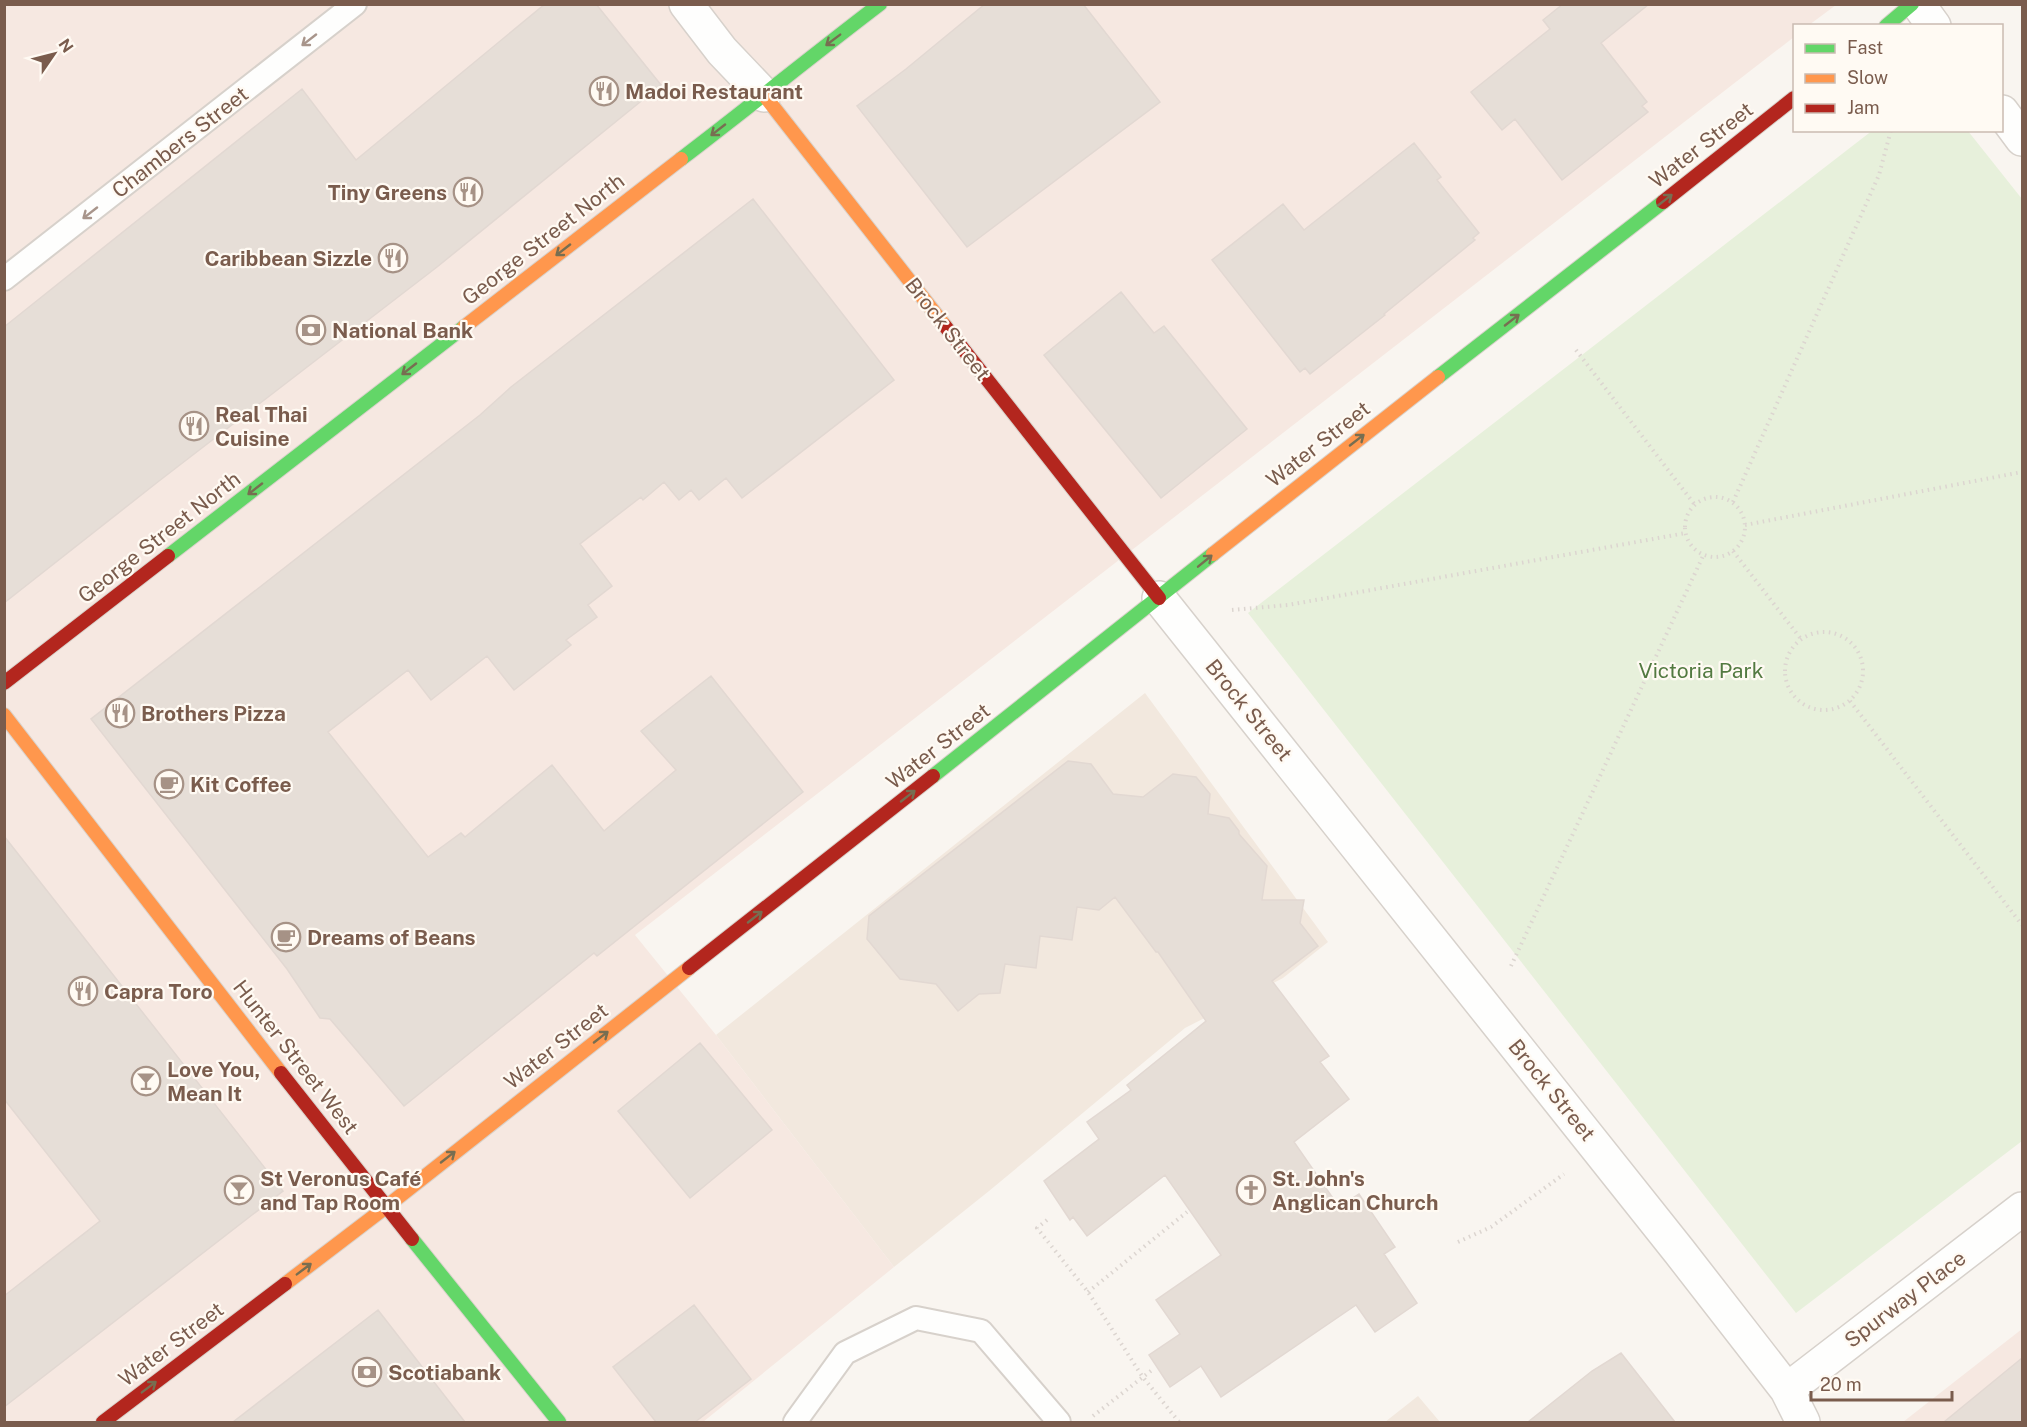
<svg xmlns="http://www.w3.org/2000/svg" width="2027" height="1427" font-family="'Public Sans',sans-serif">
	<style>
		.residential { fill: #f2e8de }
		.commercial { fill: #f6e8e1 }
		.park { fill: #e7f0db }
		.building { fill: #e6ded7; stroke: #e2d8d2; stroke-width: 1.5 }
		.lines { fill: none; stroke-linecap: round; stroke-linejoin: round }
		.lane-casing { stroke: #d7d1cb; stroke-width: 26 }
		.street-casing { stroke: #d7d1cb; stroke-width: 36 }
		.fast-casing { stroke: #d9d2cb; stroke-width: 16 }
		.slow-casing { stroke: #d9d2cb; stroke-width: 16 }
		.jam-casing { stroke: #d9d2cb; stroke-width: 16 }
		.path { stroke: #dcd5d0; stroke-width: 4; stroke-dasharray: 1.5 4.5; stroke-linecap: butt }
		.lane { stroke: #fefefd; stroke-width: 22 }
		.street { stroke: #fefefd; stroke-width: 33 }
		.fast { stroke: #63d668; stroke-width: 14 }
		.slow { stroke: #ff974d; stroke-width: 14 }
		.jam { stroke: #b3261e; stroke-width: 14 }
		.oneway { stroke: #a8958b }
		.oneway2 { stroke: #776e51 }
		.labels { text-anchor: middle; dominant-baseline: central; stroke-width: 4.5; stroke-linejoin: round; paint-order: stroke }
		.poi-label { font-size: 21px; font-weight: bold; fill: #7a5c4d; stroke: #fffaf3; text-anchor: start }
		.street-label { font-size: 21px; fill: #7a5c4d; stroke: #fffaf3 }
		.park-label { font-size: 21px; fill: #537a41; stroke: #fffaf3 }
	</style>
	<rect width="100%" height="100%" fill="#f9f5f0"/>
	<path class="residential" d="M1145,693L1328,942L1283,978L1185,1028L989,1191L894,1267L716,1035Z
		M1418,1396L1440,1422H1385Z"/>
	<path class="commercial" d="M5,5H1836L1809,25L1794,26V37L635,935L716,1035L894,1267L703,1422H5Z
		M2022,1329V1422H1903Z"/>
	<path class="park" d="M1873,130L1968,131L2022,199V1141L1796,1313L1248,613Z"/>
	<path class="building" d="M545,4H596L661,85L437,267L159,481L4,603V327L302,89L356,160Z
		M985,4H1083L1160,102L967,247L857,106L906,69Z
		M1563,4H1649L1601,43L1647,102L1642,106L1648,112L1562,180L1515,119L1502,130L1471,92L1550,29L1543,20Z
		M1414,143L1441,177L1437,180L1479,233L1473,238L1475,240L1384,314L1385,315L1310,374L1305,368L1300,372L1212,260L1283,204L1304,230Z
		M753,199L894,380L742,498L726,478L699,500L691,490L679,500L664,482L643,500L641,497L580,544L612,586L588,605L597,617L566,640L571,645L514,690L487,656L431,700L408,670L328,732L428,857L461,833L465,837L552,765L604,831L676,770L641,731L711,676L803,792L597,956L594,953L404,1106L330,1019L320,1018L287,969L91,719L480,415L511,387Z
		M1121,292L1154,333L1164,326L1247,429L1161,498L1044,355Z
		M1068,761L1091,764L1113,794L1143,797L1173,774L1196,777L1210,794L1208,814L1229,818L1239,831V834L1267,866L1262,900H1304L1300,923L1318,946L1272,981L1329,1056L1320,1062L1349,1099L1294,1142L1339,1207L1359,1194L1395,1247L1384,1254L1417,1303L1375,1332L1356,1305L1221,1397L1201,1366L1170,1387L1149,1355L1180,1334L1156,1300L1221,1255L1165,1175L1087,1236L1073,1217L1070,1220L1044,1181L1099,1139L1087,1122L1131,1090L1127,1085L1206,1021L1158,952H1156L1115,897L1099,910L1077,907L1072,940L1040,936L1036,968L1005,964L1000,993L979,994L958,1011L936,984L900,979L867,939L869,916Z
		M4,836L283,1191L4,1407V1296L100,1221L4,1099Z
		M700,1043L772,1130L690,1198L618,1111Z
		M694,1305L751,1379L695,1422H656L613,1367Z
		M378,1310L465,1422H233Z
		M1621,1353L1675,1422H1528L1592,1371Z
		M2022,1358V1422H1944Z"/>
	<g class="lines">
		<g class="lane-casing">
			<path id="lane" d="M4,279L355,4
				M795,1422L845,1353L916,1318L981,1331L1059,1422"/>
		</g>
		<g class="street-casing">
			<path id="street" d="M686,4L722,51L764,95
				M1918,4L1934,26
				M2002,112L2022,139
				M1159,598L1679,1251L1787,1390L1803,1422
				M1787,1390L2022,1209"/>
		</g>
		<g class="fast-casing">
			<path id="fast" d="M1886,26L1912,4
				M681,159C748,108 813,55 880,4
				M1438,377L1663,202
				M168,556L464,327
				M933,776L1213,554
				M412,1239L559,1422"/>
		</g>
		<g class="slow-casing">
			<path id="slow" d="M764,95L945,326
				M464,327L681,159
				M1213,554L1438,377
				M4,715L281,1073
				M285,1284L386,1207L689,968"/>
		</g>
		<g class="jam-casing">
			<path id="jam" d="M1663,202L1794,98
				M945,326L1159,598
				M4,683L168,556
				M689,968L933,776
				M281,1073L412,1239
				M103,1422L285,1284"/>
		</g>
		<path class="path" d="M1576,350L1695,505
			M1685 527a30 30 0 1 1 60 0a30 30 0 1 1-60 0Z
			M1733,502L1879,175L1891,130
			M1745,525L2022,472
			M1733,551L1801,639
			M1232,610L1288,605L1686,533
			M1785 671a39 39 0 1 1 78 0a39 39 0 1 1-78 0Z
			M1850,701L2022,925
			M1511,966L1704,554
			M1047,1220L1037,1228L1088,1292L1142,1376L1179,1422
			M1458,1242L1491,1227L1564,1174
			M1088,1292L1187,1212
			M1093,1416L1152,1370"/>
		<use href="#lane" class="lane"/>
		<use href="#street" class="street"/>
		<use href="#fast" class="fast"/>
		<use href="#slow" class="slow"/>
		<use href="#jam" class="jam"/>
	</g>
	<defs><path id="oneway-shaft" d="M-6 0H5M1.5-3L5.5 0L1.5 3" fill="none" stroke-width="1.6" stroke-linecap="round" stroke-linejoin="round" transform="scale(1.5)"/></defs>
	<g class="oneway">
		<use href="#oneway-shaft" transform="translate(309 40) rotate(142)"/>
		<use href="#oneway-shaft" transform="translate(90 213) rotate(142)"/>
	</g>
	<g class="oneway2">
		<use href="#oneway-shaft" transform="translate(833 40) rotate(143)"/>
		<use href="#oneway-shaft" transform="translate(718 130) rotate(142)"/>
		<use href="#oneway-shaft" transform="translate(1665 200) rotate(-38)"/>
		<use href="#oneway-shaft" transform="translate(563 250) rotate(142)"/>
		<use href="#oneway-shaft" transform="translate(1512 320) rotate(-38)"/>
		<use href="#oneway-shaft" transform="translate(409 369) rotate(142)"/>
		<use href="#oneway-shaft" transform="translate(1357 440) rotate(-38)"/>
		<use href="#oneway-shaft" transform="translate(255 489) rotate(142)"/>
		<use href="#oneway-shaft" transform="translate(1205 561) rotate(-39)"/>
		<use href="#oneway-shaft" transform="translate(908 796) rotate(-38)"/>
		<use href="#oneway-shaft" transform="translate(755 917) rotate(-38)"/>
		<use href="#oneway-shaft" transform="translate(601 1037) rotate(-38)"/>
		<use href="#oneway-shaft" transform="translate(448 1157) rotate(-38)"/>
		<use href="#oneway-shaft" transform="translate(304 1269) rotate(-37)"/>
		<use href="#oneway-shaft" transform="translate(149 1387) rotate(-37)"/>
	</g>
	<defs>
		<g id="restaurant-ring" transform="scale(1.5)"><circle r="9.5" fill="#fffaf3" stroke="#a69286" stroke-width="1.5"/><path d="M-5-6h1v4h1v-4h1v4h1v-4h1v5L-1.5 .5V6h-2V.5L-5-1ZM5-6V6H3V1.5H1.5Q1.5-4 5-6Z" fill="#a69286"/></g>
		<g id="bank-ring" transform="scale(1.5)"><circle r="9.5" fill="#fffaf3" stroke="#a69286" stroke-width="1.5"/><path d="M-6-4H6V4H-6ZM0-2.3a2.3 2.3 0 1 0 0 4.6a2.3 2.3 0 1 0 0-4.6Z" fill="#a69286"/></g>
		<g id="cafe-ring" transform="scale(1.5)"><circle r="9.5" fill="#fffaf3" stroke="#a69286" stroke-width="1.5"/><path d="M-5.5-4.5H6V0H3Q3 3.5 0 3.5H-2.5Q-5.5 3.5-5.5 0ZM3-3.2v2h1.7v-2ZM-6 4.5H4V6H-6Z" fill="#a69286"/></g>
		<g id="bar-ring" transform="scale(1.5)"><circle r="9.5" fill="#fffaf3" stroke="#a69286" stroke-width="1.5"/><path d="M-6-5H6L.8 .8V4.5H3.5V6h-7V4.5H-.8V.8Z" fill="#a69286"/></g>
		<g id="church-ring" transform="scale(1.5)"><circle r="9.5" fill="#fffaf3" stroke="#a69286" stroke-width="1.5"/><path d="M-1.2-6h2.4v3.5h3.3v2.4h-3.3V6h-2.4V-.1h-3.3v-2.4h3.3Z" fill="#a69286"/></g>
	</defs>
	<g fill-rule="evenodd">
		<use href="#restaurant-ring" x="604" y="91"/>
		<use href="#restaurant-ring" x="468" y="192"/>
		<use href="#restaurant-ring" x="393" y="258"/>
		<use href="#bank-ring" x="311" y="330"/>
		<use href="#restaurant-ring" x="194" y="426"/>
		<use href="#restaurant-ring" x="120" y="713"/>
		<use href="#cafe-ring" x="169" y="784"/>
		<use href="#cafe-ring" x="286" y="937"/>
		<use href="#restaurant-ring" x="83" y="991"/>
		<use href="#bar-ring" x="146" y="1081"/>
		<use href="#bar-ring" x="239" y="1190"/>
		<use href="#church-ring" x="1251" y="1190"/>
		<use href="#bank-ring" x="367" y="1372"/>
	</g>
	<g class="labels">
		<g class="poi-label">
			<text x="625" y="91">Madoi Restaurant</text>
			<text x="447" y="192" text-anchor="end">Tiny Greens</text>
			<text x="372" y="258" text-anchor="end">Caribbean Sizzle</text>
			<text x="332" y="330">National Bank</text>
			<text x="215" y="414">Real Thai<tspan x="215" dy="24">Cuisine</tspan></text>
			<text x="141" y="713">Brothers Pizza</text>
			<text x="190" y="784">Kit Coffee</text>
			<text x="307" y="937">Dreams of Beans</text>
			<text x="104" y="991">Capra Toro</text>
			<text x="167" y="1069">Love You,<tspan x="167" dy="24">Mean It</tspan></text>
			<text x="260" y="1178">St Veronus Café<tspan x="260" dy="24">and Tap Room</tspan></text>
			<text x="1272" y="1178">St. John's<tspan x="1272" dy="24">Anglican Church</tspan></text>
			<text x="388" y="1372">Scotiabank</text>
		</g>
		<g class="street-label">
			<text transform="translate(180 142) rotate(-38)">Chambers Street</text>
			<text transform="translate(1701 145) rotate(-38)">Water Street</text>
			<text transform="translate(543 239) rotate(-38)">George Street North</text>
			<text transform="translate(948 329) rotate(52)">Brock Street</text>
			<text transform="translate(1318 444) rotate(-38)">Water Street</text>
			<text transform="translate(159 537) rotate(-38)">George Street North</text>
			<text transform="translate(1249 710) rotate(51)">Brock Street</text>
			<text transform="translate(938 746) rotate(-38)">Water Street</text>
			<text transform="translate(556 1046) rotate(-38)">Water Street</text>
			<text transform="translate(296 1057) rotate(52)">Hunter Street West</text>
			<text transform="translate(1552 1090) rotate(51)">Brock Street</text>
			<text transform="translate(1905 1299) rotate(-37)">Spurway Place</text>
			<text transform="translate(171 1344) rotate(-37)">Water Street</text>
		</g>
		<g class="park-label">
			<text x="1701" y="670">Victoria Park</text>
		</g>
	</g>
	<rect width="2027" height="1427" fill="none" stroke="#7a5c4d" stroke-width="12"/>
	<rect x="1793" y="24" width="210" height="108" fill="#fffaf3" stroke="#cabbb1" stroke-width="1.5"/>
	<rect x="1805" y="44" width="30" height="9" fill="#63d668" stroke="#cabbb1" stroke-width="1.5"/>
	<text x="1847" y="54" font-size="18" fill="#7a5c4d">Fast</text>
	<rect x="1805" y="74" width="30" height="9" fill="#ff974d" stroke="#cabbb1" stroke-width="1.5"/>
	<text x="1847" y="84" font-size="18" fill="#7a5c4d">Slow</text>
	<rect x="1805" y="104" width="30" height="9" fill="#b3261e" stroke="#cabbb1" stroke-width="1.5"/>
	<text x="1847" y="114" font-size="18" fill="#7a5c4d">Jam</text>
	<g transform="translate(54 54) rotate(55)" stroke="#fffaf3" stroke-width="4.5" paint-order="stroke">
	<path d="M0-4.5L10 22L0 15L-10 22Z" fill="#7a5c4d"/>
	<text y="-9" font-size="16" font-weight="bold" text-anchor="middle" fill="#7a5c4d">N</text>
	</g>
	<path d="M1811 1391v9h141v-9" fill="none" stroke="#7a5c4d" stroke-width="3"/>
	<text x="1820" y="1391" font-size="18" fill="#7a5c4d" stroke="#fffaf3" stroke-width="4.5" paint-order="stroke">20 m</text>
</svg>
